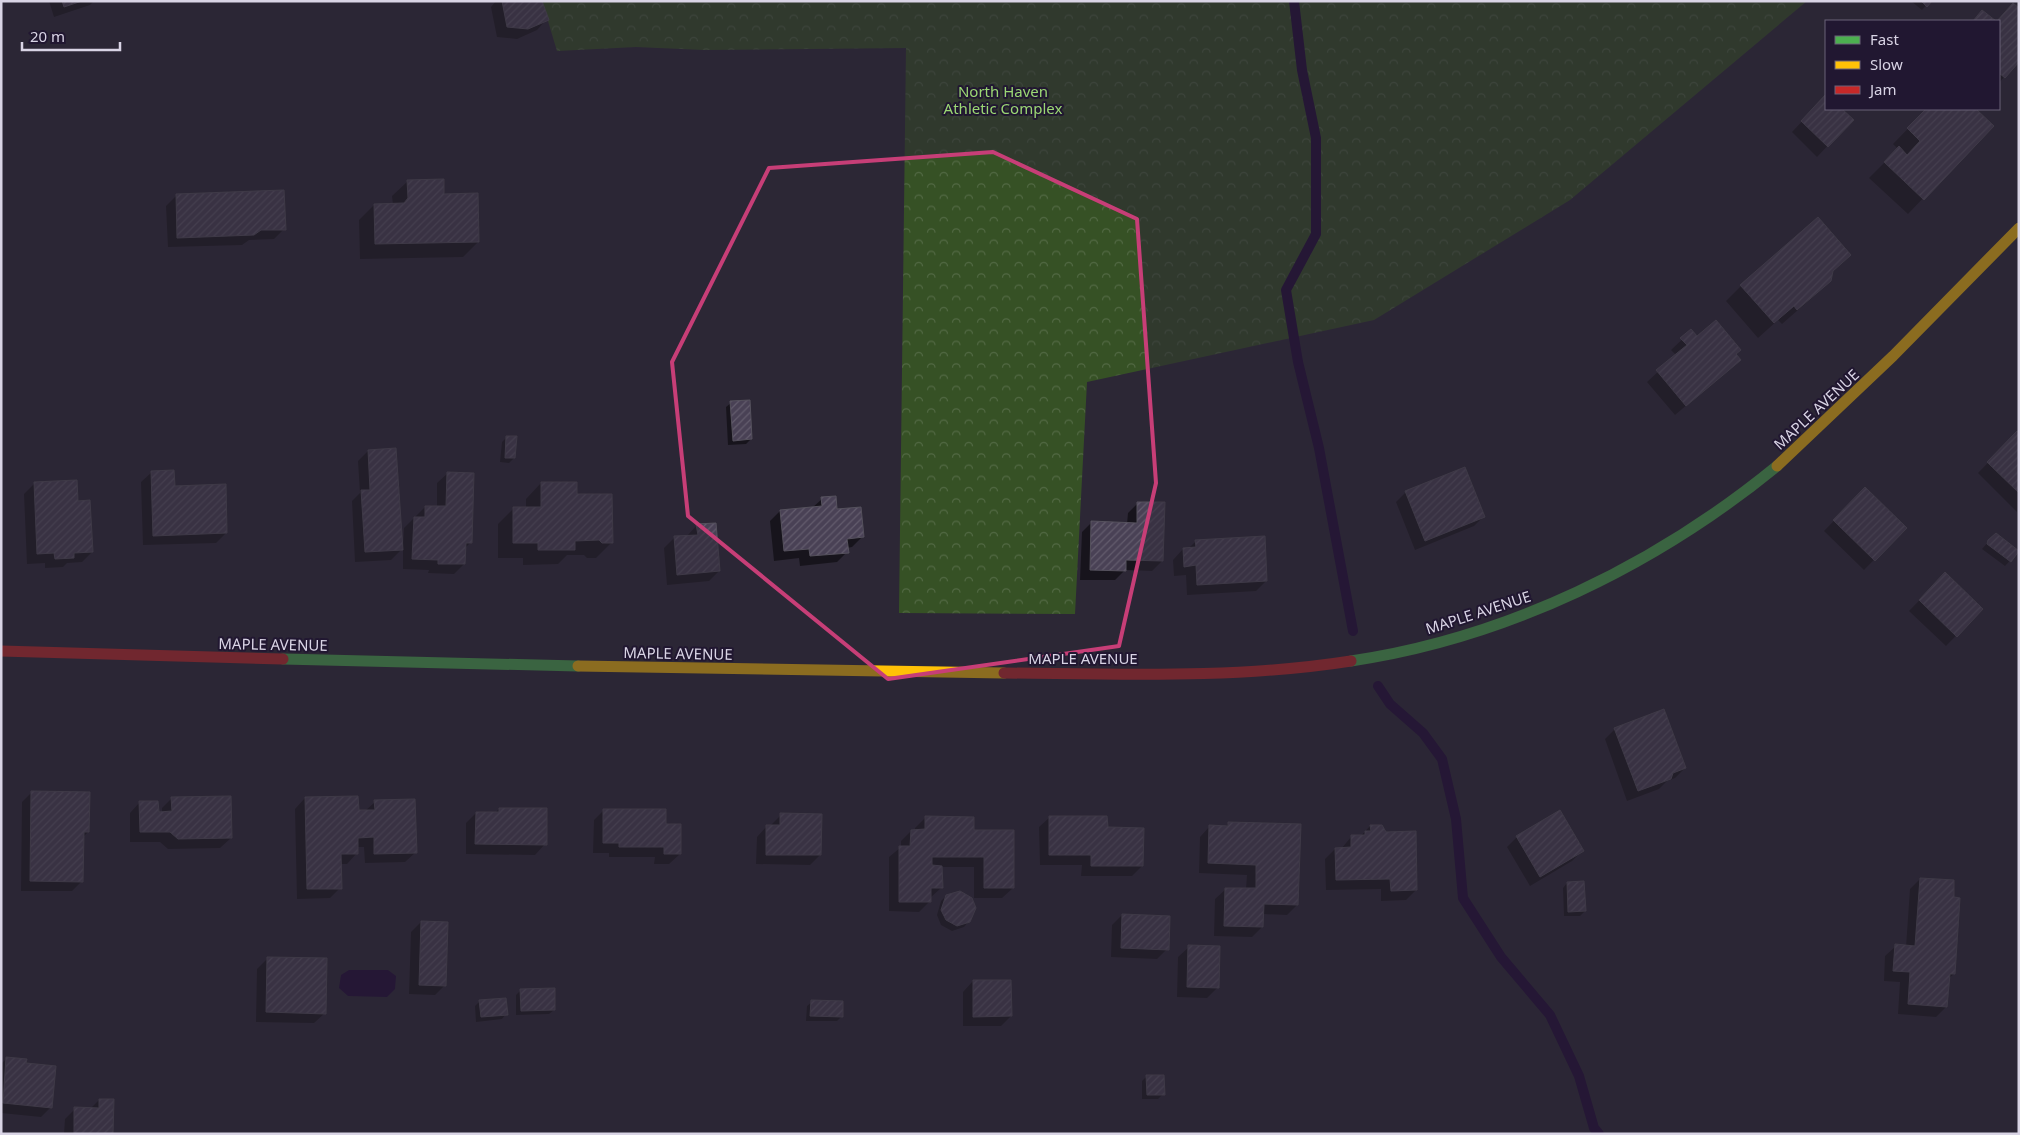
<svg xmlns="http://www.w3.org/2000/svg" width="2020" height="1135" font-family="'Noto Sans',sans-serif">
	<style>
		.forest { fill: url(#forest-crowns) }
		.water { fill: #1d0636 }
		.shadow { fill: #0007 }
		.lines { fill: none; stroke-linecap: round; stroke-linejoin: round }
		.stream { stroke: #1d0636; stroke-width: 10 }
		.building { fill: url(#building-hatch); stroke: #55515d }
		.fast { stroke: #4caf50; stroke-width: 11 }
		.slow { stroke: #ffc107; stroke-width: 11 }
		.jam { stroke: #c62828; stroke-width: 11 }
		.marked { fill: none; stroke: #c73e77; stroke-width: 4; stroke-linejoin: round }
		.labels { text-anchor: middle; dominant-baseline: central; stroke-width: 4; stroke-linejoin: round; paint-order: stroke }
		.park-label { font-size: 15px; fill: #9bd774; stroke: #211731 }
		.street-label { font-size: 15px; fill: #d9d4e5; stroke: #211731 }
	</style>
	<defs>
		<pattern id="forest-crowns" width="20" height="18" patternUnits="userSpaceOnUse" patternTransform="scale(1.25)"><rect width="20" height="18" fill="#365125"/><path d="M2 6a3 3 0 1 1 6 0M12 15a3 3 0 1 1 6 0" fill="none" stroke="#526944"/></pattern>
		<pattern id="building-hatch" width="6" height="6" patternUnits="userSpaceOnUse" patternTransform="scale(1.25)"><rect width="6" height="6" fill="#494155"/><path d="M-1 1l2-2M0 6l6-6M5 7l2-2" fill="none" stroke="#635c6d"/></pattern>
	</defs>
	<rect width="100%" height="100%" fill="#2c2735"/>
	<path class="forest" d="M542,1H1807L1570,200L1374,320L1087,382L1075,614L899,613L906,48L704,50L636,47L557,51Z"/>
	<path class="water" d="M349,970H388L396,976L395,989L387,997L348,996L339,988L341,975Z"/>
	<path class="shadow" d="M49,1H94L90,5L54,17Z
		M496,1H541L547,19L537,30L517,39L497,37L491,7Z
		M1911,1H1930L1922,10Z
		M1999,21L2004,77L1999,83Z
		M1826,96V109H1841L1852,120L1817,157L1792,132Z
		M1927,109H1974L1992,126L1908,214L1869,178L1898,149L1893,144Z
		M408,181L443,195L478,242L463,257L360,259L359,220L374,205H393L392,196Z
		M177,195L284,229L274,239L249,240L242,245L168,247L166,206Z
		M1849,255L1831,273L1830,280L1814,296L1782,324L1778,320L1758,338L1726,301L1741,286Z
		M1691,331L1697,338L1734,355L1740,360L1675,415L1647,382L1676,355L1671,350Z
		M731,403L751,439L746,444L728,445L726,407Z
		M2017,433L2019,434L2017,512L1978,473Z
		M507,437L514,458L509,463L500,462L502,442Z
		M368,451L401,546H403L404,528L425,507H437V483L448,473L471,542L464,549V564L454,574L428,573L429,570L403,569V548L391,560L355,562L352,501L360,493L358,461Z
		M152,472L173,487L226,533L216,543L143,545L141,482Z
		M541,483L575,495L612,542L596,558H587L584,555H567L558,564L523,565V558H498V524L513,509L526,508V499Z
		M34,484L77,502L92,552L82,562L67,563L63,567L45,568V563L27,564L24,494Z
		M1865,489L1905,528L1864,570L1824,531Z
		M1406,492L1484,516L1474,526L1415,550L1396,502Z
		M822,499L862,537L852,547L847,548V552L837,562L800,566L799,558L774,561L770,521L780,511L812,508Z
		M1138,503L1162,561L1152,571L1125,570L1115,580H1080L1082,532L1092,522L1127,524L1128,513Z
		M697,525L719,571L709,581L667,585L664,548L674,538L687,536Z
		M1196,541L1266,581L1256,591L1187,595L1186,575L1174,576L1173,560L1183,549H1188Z
		M1989,541L2018,552L2005,566L1982,549Z
		M1945,574L1982,609L1946,646L1909,611Z
		M1615,729L1685,768L1675,778L1667,781L1659,789L1627,801L1605,739Z
		M32,792L88,832L83,837L82,881L72,891H21L22,802Z
		M172,798L231,838L220,848L168,849L160,842H130V813L140,802L157,813H162V808Z
		M305,798L358,811H365L375,802L416,852L405,862L365,863L364,847H357V853L347,864H340V888L330,898L297,899L295,809Z
		M499,809L545,844L535,855L466,854V823L476,813H495Z
		M604,810L665,825L680,854L669,864H654L655,857H609V853H593L594,820Z
		M781,815L820,855L810,865L756,864L757,837L767,826H770Z
		M926,817L973,831L1013,888L1002,898H974V867H941V888L930,898V901L919,912L889,911V857L901,847V841L911,831H915V828Z
		M1050,817L1106,828L1142,866L1132,876H1081L1082,865H1040L1039,827Z
		M1229,823L1297,905L1287,915L1263,914L1262,927L1252,937L1214,936L1215,899L1226,889H1246L1247,875L1199,873L1200,837L1210,826L1225,827Z
		M1370,826L1416,890L1406,900L1381,901V889L1326,890L1325,859L1335,849H1341L1351,837H1360Z
		M1517,837L1582,851L1572,861L1530,886L1507,847Z
		M1920,879L1954,974L1948,979L1946,1007L1936,1017L1898,1014L1900,982L1884,981L1885,956L1896,946L1906,947L1910,889Z
		M1567,883L1585,911L1580,916H1564L1563,888Z
		M946,896L969,921L964,927L952,931L941,925L937,915L941,901Z
		M1122,915L1167,949L1157,959L1111,957L1112,925Z
		M421,922L445,985L435,995L409,994L411,932Z
		M1189,947L1218,987L1207,998L1177,997L1178,957Z
		M267,959L325,1013L314,1023L256,1022L257,969Z
		M973,981L1011,1016L1001,1026H963V992Z
		M521,990L554,1010L549,1014L516,1015V995Z
		M480,1001L506,1014L502,1019L476,1022L475,1006Z
		M812,1002L842,1016L837,1021H806L807,1006Z
		M7,1058L25,1064L51,1107L41,1117L1,1113V1064Z
		M1147,1076L1163,1094L1158,1099H1142V1081Z
		M99,1100L112,1134H64L65,1119L75,1109H90Z"/>
	<g class="lines">
		<path class="stream" d="M1294,1L1302,70L1316,138V234L1286,290L1298,362L1319,448L1353,631
			M1378,686L1390,704L1423,733L1442,759L1456,819L1463,898L1501,957L1550,1015L1579,1076L1594,1128L1599,1134"/>
	</g>
	<path class="building" d="M62,1H82L64,7Z
		M502,1H542L549,20L528,29L507,27Z
		M1921,1H1932L1927,7Z
		M2013,3L2019,8V62L2005,78L1999,73L1997,21Z
		M1982,10L1996,21H1973Z
		M1826,94V109H1842L1854,120L1828,147L1801,121Z
		M1926,109H1976L1994,126L1924,200L1884,162L1899,146L1907,155L1920,141L1907,128Z
		M444,179V194L478,193L479,242L375,244L374,204L404,203L408,198L407,180Z
		M284,190L286,230H261L254,235L177,238L176,194Z
		M1818,217L1851,255L1833,271L1831,281L1797,310L1794,306L1774,323L1740,285Z
		M1716,320L1741,350L1736,354L1741,360L1686,406L1656,370L1687,345L1680,338L1691,329L1697,336Z
		M750,400L752,439L733,441L730,401Z
		M2017,431L2019,432V493L1987,462Z
		M506,436H517L515,458H505Z
		M396,448L403,550L365,552L361,490H370L368,450Z
		M1465,467L1485,517L1425,541L1405,491Z
		M174,470L175,486L226,484L227,533L153,536L151,471Z
		M447,472L474,473L472,543H466L465,564H438V560L412,559L414,517H425V506H446Z
		M77,480L78,501L90,500L93,552L74,553V558L55,559L54,553L37,554L34,482Z
		M541,482H577V494H612L613,543H602L599,540L575,541V550H538V543H513V507H541Z
		M1865,487L1907,528L1875,561L1833,520Z
		M836,496L837,509L861,507L864,537L847,539L849,553L810,556L809,549L784,551L780,510L822,506L821,497Z
		M1137,502H1165L1163,561L1126,560V571L1090,570L1091,521L1137,523Z
		M716,523L720,571L677,575L674,536L698,535L696,524Z
		M1996,533L2019,551L2011,562L1987,544L1988,540Z
		M1265,536L1267,581L1197,585L1196,565L1184,567L1183,548L1196,547L1195,540Z
		M1945,572L1983,609L1957,637L1919,600Z
		M1664,709L1686,768L1673,773L1671,779L1638,791L1614,728Z
		M31,791L90,792L89,832H84L83,882L30,881Z
		M231,796L232,838L178,839L170,832H140L139,801H158L159,812L172,811L171,797Z
		M358,796L359,810H375L374,800L415,799L417,853L374,854V837L358,838V854H341L342,889H307L305,797Z
		M499,808H547V845L475,844L476,812H499Z
		M603,809H666V824H681V854H664V847H619V843H603Z
		M1560,810L1584,851L1540,877L1516,836Z
		M780,813L822,814L821,855H766V825H780Z
		M925,816L974,817V830H1014V888H984V857H932V865L942,866L943,888H931V902H899V846H910L911,830L925,829Z
		M1049,816H1107L1108,827L1144,828L1143,866H1091V855H1049Z
		M1228,822L1301,824L1298,905L1264,904L1263,927L1224,926L1225,888H1256V865L1208,863L1209,825L1228,826Z
		M1370,825H1382L1386,832L1416,831L1417,890L1391,891L1390,879L1336,880L1335,848L1351,847V835H1365V831H1371Z
		M1920,878L1954,880V897L1960,898L1955,974H1950L1947,1007L1908,1004L1910,972L1893,971L1895,944L1915,946Z
		M1584,881L1586,911L1568,912L1567,882Z
		M960,891L972,898L976,908L970,922L957,926L946,920L941,910L946,895Z
		M1122,914L1170,916L1169,950L1121,948Z
		M421,921L448,922L446,986L419,985Z
		M1188,945L1220,946L1219,988L1187,987Z
		M267,957L327,958L326,1014L266,1012Z
		M973,980H1011L1012,1016L973,1017Z
		M555,988V1010L521,1011L520,989Z
		M506,998L508,1015L481,1017L479,1000Z
		M811,1000L843,1001V1017L810,1016Z
		M6,1057L27,1059L26,1063L56,1066L52,1108L3,1103Z
		M1146,1075H1164L1165,1095H1147Z
		M99,1099H114L113,1134H74V1107L99,1108Z"/>
	<g class="lines">
		<path class="fast" d="M283,659L578,666
			M1351,661C1507,638 1656,565 1777,466"/>
		<path class="slow" d="M1777,466L1893,356L2019,228
			M578,666L1004,673"/>
		<path class="jam" d="M1,651L283,659
			M1004,673C1120,674 1236,679 1351,661"/>
	</g>
	<path d="M0 0H2020V1135H0ZM993,152L1137,219L1156,483L1119,646L888,679L688,516L672,362L769,168Z" fill="#2c2735" fill-opacity=".55" fill-rule="evenodd"/>
	<path class="marked" d="M993,152L1137,219L1156,483L1119,646L888,679L688,516L672,362L769,168Z"/>
	<g class="labels">
		<g class="park-label">
			<text x="1003" y="91">North Haven<tspan x="1003" dy="17">Athletic Complex</tspan></text>
		</g>
		<g class="street-label">
			<text transform="translate(1816 409) rotate(-43)">MAPLE AVENUE</text>
			<text transform="translate(1478 612) rotate(-18)">MAPLE AVENUE</text>
			<text transform="translate(273 644) rotate(1)">MAPLE AVENUE</text>
			<text transform="translate(678 653) rotate(1)">MAPLE AVENUE</text>
			<text x="1083" y="658">MAPLE AVENUE</text>
		</g>
	</g>
	<rect width="2020" height="1135" fill="none" stroke="#d9d4e5" stroke-width="5"/>
	<rect x="1825" y="20" width="175" height="90" fill="#211731" stroke="#6b6379"/>
	<rect x="1835" y="36" width="25" height="8" fill="#4caf50" stroke="#6b6379"/>
	<text x="1870" y="45" font-size="15" fill="#d9d4e5">Fast</text>
	<rect x="1835" y="61" width="25" height="8" fill="#ffc107" stroke="#6b6379"/>
	<text x="1870" y="70" font-size="15" fill="#d9d4e5">Slow</text>
	<rect x="1835" y="86" width="25" height="8" fill="#c62828" stroke="#6b6379"/>
	<text x="1870" y="95" font-size="15" fill="#d9d4e5">Jam</text>
	<path d="M22 42v8h98v-8" fill="none" stroke="#d9d4e5" stroke-width="2.5"/>
	<text x="30" y="42" font-size="15" fill="#d9d4e5" stroke="#211731" stroke-width="4" paint-order="stroke">20 m</text>
</svg>
